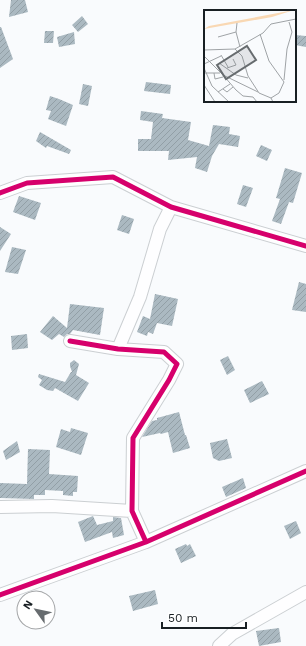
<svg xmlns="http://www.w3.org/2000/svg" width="306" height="646" font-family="'Work Sans',sans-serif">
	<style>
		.building { fill: url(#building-hatch) }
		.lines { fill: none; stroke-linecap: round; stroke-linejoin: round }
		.street-casing { stroke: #cbcfd2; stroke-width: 14 }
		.street { stroke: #fefeff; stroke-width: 12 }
		.cycleway-casing { stroke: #fff; stroke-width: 8 }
		.cycleway { stroke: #d6006c; stroke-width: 5 }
		.inset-road { fill: none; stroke: #9fa3a6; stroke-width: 1 }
		.view { fill: #676c6f; fill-opacity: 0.15; stroke: #676c6f; stroke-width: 2 }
		.inset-edge { fill: none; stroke: #181f23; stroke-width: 2 }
	</style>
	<defs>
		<pattern id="building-hatch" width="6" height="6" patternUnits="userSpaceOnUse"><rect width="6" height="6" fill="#abb9c1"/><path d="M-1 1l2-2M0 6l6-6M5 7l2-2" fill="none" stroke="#929fa6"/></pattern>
	</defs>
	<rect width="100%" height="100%" fill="#f9fbfd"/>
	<path class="building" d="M11,0H25L28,12L9,17Z
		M82,16L88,24L78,32L72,25Z
		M0,27H1L13,59L0,68Z
		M45,31H54L53,43H44Z
		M74,32L75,44L59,47L57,37Z
		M295,35L306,36V47L295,45Z
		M146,82L171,85L170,94L144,91Z
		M83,84L92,86L88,106L79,104Z
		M50,96L59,99L73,105L66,126L48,119L51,111L46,110Z
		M141,111L163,114L162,118L191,122L188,140L209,146L213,125L230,127L229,134L240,136L238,147L219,144L212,156L207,172L195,168L197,157L168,160L169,151H138V139H151L153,122L140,120Z
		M40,132L71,150L69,154L47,146L46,148L36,141Z
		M261,145L272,150L267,161L256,156Z
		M285,168L302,173L293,203L289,202L281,224L272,221L280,199L276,198Z
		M243,185L253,188L246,207L237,204Z
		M19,196L41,203L35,220L13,212Z
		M122,215L134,219L129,234L117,230Z
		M0,227L11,234L0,251Z
		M12,247L26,250L18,274L5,272Z
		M299,282L306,284V312L292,310Z
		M155,294L178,299L172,326L157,323L153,334L148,332L147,336L137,332L143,316L150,319Z
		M70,304L104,308L100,335L73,330L70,334H67L64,337L59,334L52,340L40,332L53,316L67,328Z
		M27,334L28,348L12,350L11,336Z
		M228,356L235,370L227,375L220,360Z
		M74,360L79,364L76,375L89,383L78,401L55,388L53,391L47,390L39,385L42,380L38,377L39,374L65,382L71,372H72L70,366V363Z
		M262,381L269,394L250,403L244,390Z
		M179,412L185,435H186L190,448L173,453L168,432L161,434L160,433L142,437L152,421L157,420V418Z
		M71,428L88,433L81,455L56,447L61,429L70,432Z
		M227,439L232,458L219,461L213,458L210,443Z
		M17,441L20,452L6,460L3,451Z
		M28,449L50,450L49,474L78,476L77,492H73V496L63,495V491L45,490V495H34V499L0,498V483L27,484Z
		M243,478L246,488L226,497L222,487Z
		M93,516L97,525L113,521V517L121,518L124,535L113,538L112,532L85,542L78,522Z
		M296,521L301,533L290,539L284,526Z
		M186,544L187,546L190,544L196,556L181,563L175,549Z
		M155,590L158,604L133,611L129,596Z
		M279,628L281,642L259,646L256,631Z"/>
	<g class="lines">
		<g class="street-casing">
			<path id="street" d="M0,193L27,183L113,177L171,207L306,246
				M70,341L118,349L164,352L177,364L169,380L133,438L132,511L146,542
				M118,349L140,297L160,229L171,207
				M0,507L52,506L132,511
				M0,595L146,542L306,471
				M219,646L232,634L306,592"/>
		</g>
		<use href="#street" class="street"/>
		<g class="cycleway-casing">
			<path id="cycleway" d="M0,193L27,183L113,177L171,207L306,246
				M70,341L118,349L164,352L177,364L169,380L133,438L132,511L146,542
				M0,595L146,542L306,471"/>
		</g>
		<use href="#cycleway" class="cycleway"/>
	</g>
	<g transform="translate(204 10)">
		<rect width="92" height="92" fill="#f9fbfd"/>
		<path d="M90,0L68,7L0,19L5,16Z" fill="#f9d8b3"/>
		<path class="inset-road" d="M33,13L32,22L36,37M56,24L65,51L80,72L75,83L67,88M14,27L32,22M31,39L38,46L44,66L55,83L67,88L69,92M0,40L31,39L59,23L67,14L92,9M17,45L24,57M0,46L19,65L54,82M15,53L32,65L44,68M0,54L17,46M0,58L8,76L25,92M23,58L32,55L29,49M1,63H16M10,63L11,69L19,67M19,65L32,80L39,86L49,87L53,92M80,70L83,39L88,22L85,12M0,75L11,92M19,79L23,82L29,77M14,82L26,74"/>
		<path class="view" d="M43,36L52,50L22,69L13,55Z"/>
		<rect width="92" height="92" class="inset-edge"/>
	</g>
	<g transform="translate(36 610) rotate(303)"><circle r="19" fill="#ffffff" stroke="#a3a5a7"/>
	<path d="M0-3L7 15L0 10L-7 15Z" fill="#676c6f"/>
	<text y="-6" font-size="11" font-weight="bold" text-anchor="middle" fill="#181f23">N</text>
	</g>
	<path d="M162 622v6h84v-6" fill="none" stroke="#181f23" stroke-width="2"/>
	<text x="168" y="622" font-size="12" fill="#181f23" stroke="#ffffff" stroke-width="3" paint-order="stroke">50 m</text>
</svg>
